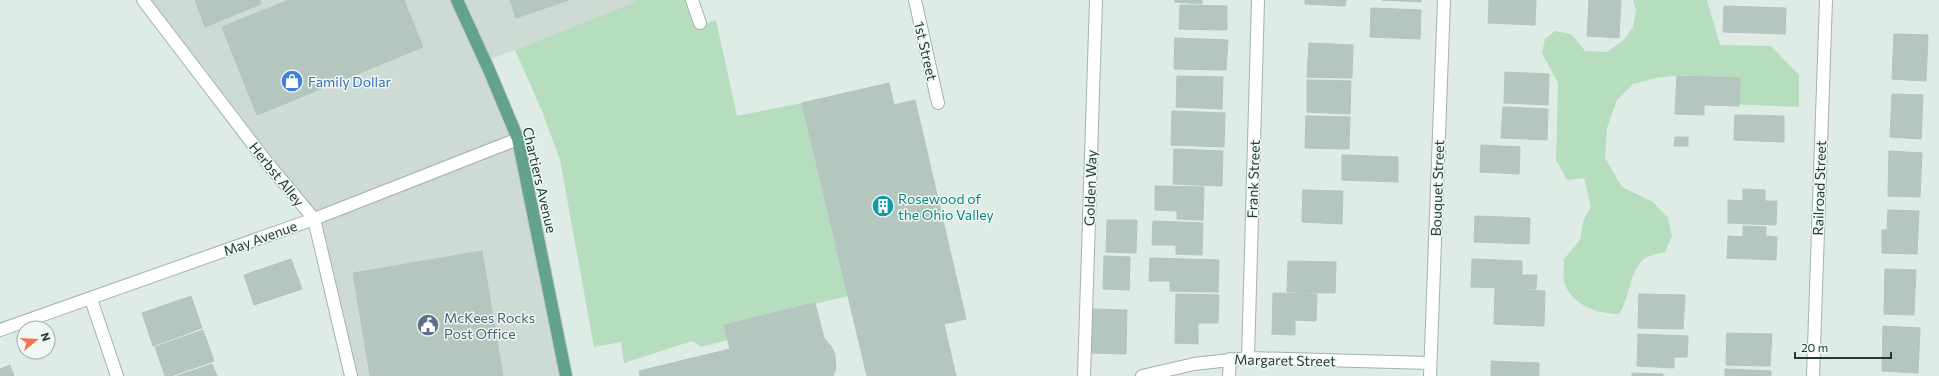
<svg xmlns="http://www.w3.org/2000/svg" width="1939" height="376" font-family="Commissioner,sans-serif">
	<style>
		.built { fill: #cedbd4 }
		.green { fill: #b7ddbf }
		.building { fill: #b5c6be; stroke: #b2c5bc }
		.lines { fill: none; stroke-linecap: round; stroke-linejoin: round }
		.service-casing { stroke: #a2b3ac; stroke-width: 14 }
		.minor-casing { stroke: #a2b3ac; stroke-width: 14 }
		.primary-casing { stroke: #c1c8c6; stroke-width: 14 }
		.service { stroke: #fff; stroke-width: 12 }
		.minor { stroke: #fff; stroke-width: 12 }
		.primary { stroke: #62a28e; stroke-width: 12 }
		.labels { text-anchor: middle; dominant-baseline: central; stroke-width: 3; stroke-linejoin: round; paint-order: stroke }
		.street-label { font-size: 14px; fill: #203c33; stroke: #f0f8f3 }
		.shop-label { font-size: 14px; fill: #366cbe; stroke: #f0f8f3; text-anchor: start }
		.culture-label { font-size: 14px; fill: #0d838f; stroke: #f0f8f3; text-anchor: start }
		.service-label { font-size: 14px; fill: #4e5e75; stroke: #f0f8f3; text-anchor: start }
	</style>
	<rect width="100%" height="100%" fill="#dfebe5"/>
	<path class="built" d="M143,0H643L486,61L518,139L566,376H351L314,219Z"/>
	<path class="green" d="M636,0H691L700,26L716,20L737,116L802,103L848,296L724,325L728,340L701,347L692,341L624,363L621,342L594,347L560,160L542,111L515,50L636,2Z
		M1633,0H1707L1720,45L1771,46L1799,75V107L1732,104L1706,78L1683,75L1656,78L1633,84L1617,100L1607,128L1605,158L1622,187L1653,202L1668,218L1672,236L1665,252C1659,254 1649,255 1644,259C1629,272 1630,298 1619,314C1598,314 1570,305 1564,281C1563,275 1564,266 1564,259L1580,240L1583,222L1591,206L1584,178L1567,180L1556,160L1558,83L1542,53L1545,39L1555,31L1571,34L1585,51L1606,52L1623,41L1633,27L1636,10Z"/>
	<path class="building" d="M195,0H260L261,4L205,27Z
		M289,0H404L423,47L257,115L222,27Z
		M510,0H569L516,18Z
		M1175,0H1202V4L1175,2Z
		M1305,0H1346L1345,6L1305,4Z
		M1382,0H1421V2Z
		M1489,0H1536L1535,25L1488,23Z
		M1589,0H1621L1619,38L1587,36Z
		M1180,5L1227,6V30L1179,29Z
		M1724,6L1786,8L1785,34L1723,32Z
		M1371,8L1421,10L1420,39L1370,37Z
		M1894,34L1928,35L1926,81L1892,79Z
		M1175,38L1228,40L1226,70L1174,69Z
		M1309,43L1353,45L1352,78L1307,77Z
		M1505,72L1549,74L1548,105L1504,103Z
		M1177,76L1223,77L1222,109L1176,107Z
		M1677,76L1740,78L1739,106L1704,105V115L1675,114Z
		M1307,80L1351,81L1350,114L1307,112Z
		M889,83L894,105L915,100L966,319L944,324L956,376H867L802,103Z
		M1892,94L1923,95L1921,139L1890,137Z
		M1503,107L1548,109L1547,140L1501,138Z
		M1172,111L1225,113L1224,147L1171,145Z
		M1735,115L1784,116V142L1734,140Z
		M1306,116L1350,117L1349,149L1305,148Z
		M1675,137H1688V146H1674Z
		M1481,145L1520,147L1519,174L1480,172Z
		M1174,149L1223,151L1222,186L1173,184Z
		M1889,151L1922,153L1920,197L1888,196Z
		M1342,155L1398,157V182L1342,180Z
		M1155,186L1204,187L1203,220L1177,219V211L1155,210Z
		M1743,189L1765,190V201H1777L1776,225L1728,223V200L1743,201Z
		M1303,190L1343,191L1342,224L1302,222Z
		M1888,210L1919,211L1917,254L1882,253V230H1887Z
		M1475,216L1530,218L1529,244L1474,242Z
		M1107,220H1137L1136,253L1106,252Z
		M1153,221L1203,223L1202,255L1176,254V245H1152Z
		M1743,226L1766,227V236L1777,237L1776,260L1727,258L1728,236L1743,237Z
		M482,251L503,376H370L353,273Z
		M1104,256L1130,257L1129,290L1103,289Z
		M1150,258L1219,260L1218,292L1170,291V281H1149Z
		M291,259L302,289L254,305L244,275Z
		M1472,259L1522,261V275H1537L1536,289L1471,287Z
		M1288,261L1336,262L1335,293L1287,292Z
		M1885,269L1916,270L1914,315L1884,314Z
		M1495,288L1545,291L1544,326L1494,324Z
		M1273,293L1317,294L1316,321L1295,320V335L1272,334Z
		M1176,294L1219,295L1218,323H1198V344L1175,343Z
		M1639,294L1685,295L1683,329L1638,328Z
		M191,296L202,328L153,346L142,313Z
		M815,303L824,338L831,346L835,355L836,368L833,376H640L639,371L730,349L724,325Z
		M1092,309L1127,310L1126,354L1090,353Z
		M1883,326L1920,328L1918,373L1882,371Z
		M203,330L214,361L171,376H165L155,347Z
		M1727,333L1772,334L1770,366L1726,365Z
		M1638,334L1688,336L1687,357H1674V368L1637,366Z
		M1491,361L1539,363V376H1491Z
		M212,364L217,376H177Z
		M10,365L14,376H0V369Z
		M1725,369L1771,371V376H1725Z
		M1632,373L1663,374V376H1632Z"/>
	<g class="lines">
		<g class="service-casing">
			<path id="service" d="M143,0L265,160L314,219L351,376
				M692,0L700,23
				M1084,376L1096,0
				M1229,376L1230,359"/>
		</g>
		<g class="minor-casing">
			<path id="minor" d="M915,0L938,103
				M91,299L117,376
				M0,330L314,219L518,139
				M1248,358L1258,0
				M1142,376L1194,364L1248,358L1430,363
				M1430,376L1444,0
				M1813,376L1826,0"/>
		</g>
		<g class="primary-casing">
			<path id="primary" d="M457,0L489,70L518,139L566,376"/>
		</g>
		<use href="#service" class="service"/>
		<use href="#minor" class="minor"/>
		<use href="#primary" class="primary"/>
	</g>
	<defs>
		<g id="shop-disc" transform="scale(1.15)"><circle r="9.5" fill="#3f7fe0" stroke="#f0f8f3"/><path d="M-5-2.5h2.3a2.7 3.5 0 0 1 5.4 0H5L5.5 6h-11ZM-1.5-2.5h3a1.5 2.3 0 0 0-3 0Z" fill="#fff"/></g>
		<g id="building-disc" transform="scale(1.15)"><circle r="9.5" fill="#0f9aa8" stroke="#f0f8f3"/><path d="M-4-6H4V6H1V3H-1V6H-4ZM-2.5-4.3h1.7v1.8h-1.7ZM.8-4.3h1.7v1.8H.8ZM-2.5-1h1.7V.8h-1.7ZM.8-1h1.7V.8H.8Z" fill="#fff"/></g>
		<g id="civic-disc" transform="scale(1.15)"><circle r="9.5" fill="#5c6f8a" stroke="#f0f8f3"/><path d="M-.6-6.5H3V-4.5H.6V-3L4-1V1h2V6H-6V1h2V-1L-.6-3ZM-1.2 2.5V6h2.4V2.5Z" fill="#fff"/></g>
	</defs>
	<g fill-rule="evenodd">
		<use href="#shop-disc" x="292" y="81"/>
		<use href="#building-disc" x="883" y="206"/>
		<use href="#civic-disc" x="428" y="325"/>
	</g>
	<g class="labels">
		<g class="street-label">
			<text transform="translate(926 51) rotate(77)">1st Street</text>
			<text transform="translate(277 174) rotate(51)">Herbst Alley</text>
			<text transform="translate(1253 179) rotate(-88)">Frank Street</text>
			<text transform="translate(540 180) rotate(77)">Chartiers Avenue</text>
			<text transform="translate(1090 188) rotate(-88)">Golden Way</text>
			<text transform="translate(1437 188) rotate(-88)">Bouquet Street</text>
			<text transform="translate(1819 188) rotate(-88)">Railroad Street</text>
			<text transform="translate(260 238) rotate(-20)">May Avenue</text>
			<text transform="translate(1285 360) rotate(1)">Margaret Street</text>
		</g>
		<g class="shop-label">
			<text x="308" y="81">Family Dollar</text>
		</g>
		<g class="culture-label">
			<text x="898" y="198">Rosewood of<tspan x="898" dy="16">the Ohio Valley</tspan></text>
		</g>
		<g class="service-label">
			<text x="444" y="317">McKees Rocks<tspan x="444" dy="16">Post Office</tspan></text>
		</g>
	</g>
	<g transform="translate(36 340) rotate(72)"><circle r="19" fill="#f0f8f3" stroke="#9dada6"/>
	<path d="M0-3L7 15L0 10L-7 15Z" fill="#f67252"/>
	<text y="-6" font-size="11" font-weight="bold" text-anchor="middle" fill="#203c33">N</text>
	</g>
	<path d="M1795 352v6h96v-6" fill="none" stroke="#203c33" stroke-width="2"/>
	<text x="1801" y="352" font-size="12" fill="#203c33" stroke="#f0f8f3" stroke-width="3" paint-order="stroke">20 m</text>
</svg>
